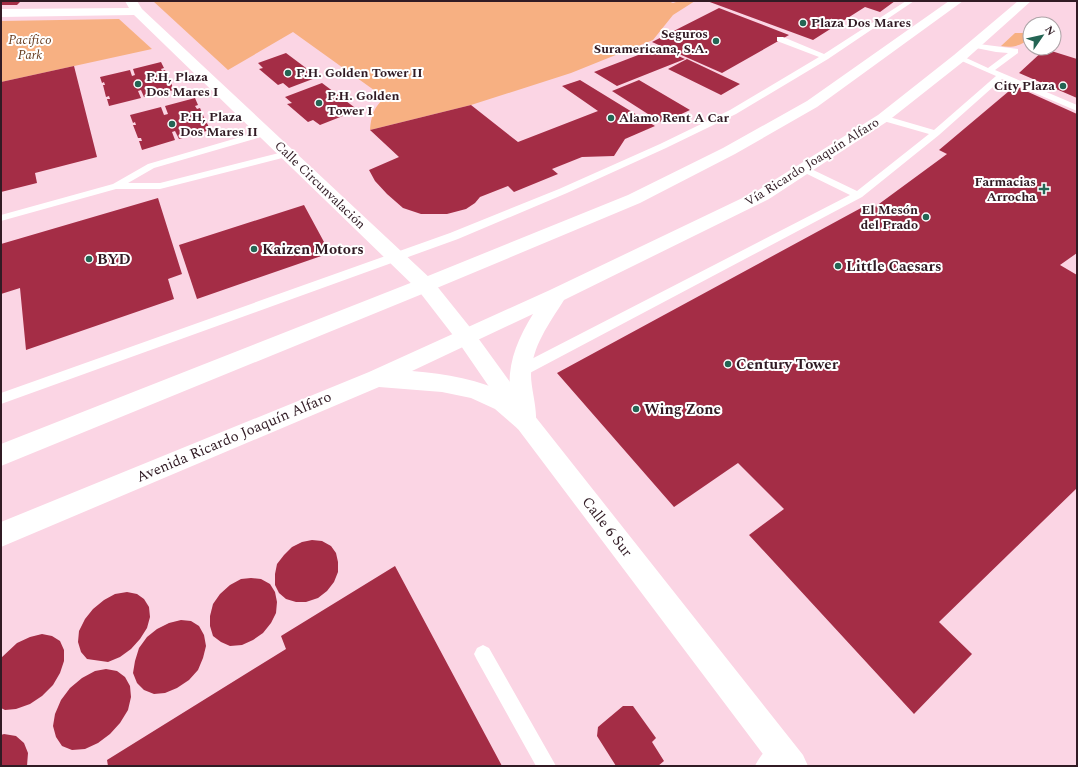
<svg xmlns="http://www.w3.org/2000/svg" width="1078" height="767" font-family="Spectral,serif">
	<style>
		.green { fill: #f7b082 }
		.building { fill: #a42d46 }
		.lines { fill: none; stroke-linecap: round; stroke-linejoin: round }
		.service { fill: #fff; fill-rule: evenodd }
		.minor { fill: #fff; fill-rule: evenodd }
		.primary { fill: #fff; fill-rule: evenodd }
		.poi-dot { fill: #246554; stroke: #fff; stroke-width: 1.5 }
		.labels { text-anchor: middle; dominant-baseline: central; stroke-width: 4; stroke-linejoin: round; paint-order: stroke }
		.far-poi-label { font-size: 13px; font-weight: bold; fill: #311b24; stroke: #fff; text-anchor: start }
		.far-park-label { font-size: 13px; font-style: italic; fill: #683d20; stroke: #fff }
		.far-street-label { font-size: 13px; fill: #311b24; stroke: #fff }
		.poi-label { font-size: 15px; font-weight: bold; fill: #311b24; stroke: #fff; text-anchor: start }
		.street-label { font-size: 15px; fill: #311b24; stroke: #fff }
	</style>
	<rect width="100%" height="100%" fill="#fbd5e4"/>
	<path class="green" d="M153,1H668L673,3L679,1H695L673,15L653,40L571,73L471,105L370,130C371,116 374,106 385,98L293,32L228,70Z
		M119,19L152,49L1,82V21Z
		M1015,33H1024V34L1030,36V38C1021,46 1012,48 1001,46Z"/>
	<path class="building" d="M1,1H21L17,5H1Z
		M707,1H895L880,12L865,7L813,40Z
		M719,8L789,35L722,73L652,42Z
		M659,47L685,59L617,86L594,72Z
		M1045,49L1077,59V98L1019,73Z
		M286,53L318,77L289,88L283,83L278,85L259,69L263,68L258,63Z
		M687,59L740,84L721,95L668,69Z
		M161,62L164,68L161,69L162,71L165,70L170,81L167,82L168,84L171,83L174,90L144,97L141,90L138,91L141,98L109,106L107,99H110L109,96L106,97L103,85H105L104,82L102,83L100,77L130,70L132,76L135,75L133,69Z
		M74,66L97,157L35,173L37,183L1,192V82Z
		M580,80L655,126L625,139L614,156L582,157L552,169L558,174L514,192L508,186L480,197L475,203L466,209L447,214H421L403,208L387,194L375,181L369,170L399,157L370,130L471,105L518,142L598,111L562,86Z
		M639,80L690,110L662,123L612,91Z
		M322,83L358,110L320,125L313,120L308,122L287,104L292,103L285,97Z
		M1015,86L1077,114V253L1060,265L1077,275V488L939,622L972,654L914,714L749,535L784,509L738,463L674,507L557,373L861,208L868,212L947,154L939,150Z
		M195,98L198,105L195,106L197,109L200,108L205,120L203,121L204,124L207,123L210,130L179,139L175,131L172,132L175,140L142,150L139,141H142L141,138H138L133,125H136L135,122L133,123L130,115L161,107L164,115L168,114L165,106Z
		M158,198L182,274L168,279L174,299L26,350L20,288L1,294V244Z
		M304,205L330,253L197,299L179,245Z
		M312,540L322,541L331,546L336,553L338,562V572L334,582L327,591L318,598L306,602H296L286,599L279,593L275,585V574L277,564L284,555L292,547L302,542Z
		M395,566L502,766H108L107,760L286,649L281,636Z
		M251,578L261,579L270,584L275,592L277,602L276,613L271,623L263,633L253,640L242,645L230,646L221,642L213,636L210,626V616L213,604L220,594L230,585L241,579Z
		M127,592L137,594L144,599L149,607L150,617L147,628L140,639L131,649L120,657L108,662L87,659L81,652L78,642L79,631L85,619L93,609L104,600L115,594Z
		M181,620L191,621L199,626L204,635L206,646L203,658L198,670L189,680L177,688L165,693L154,694L144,690L137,683L133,673L135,661L139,648L147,637L157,629L169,623Z
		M42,634L52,636L60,641L64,650V661L60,673L53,685L42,696L30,704L16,709L5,710L1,708V658L17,643L30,637Z
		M106,669L117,671L125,677L130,686L131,697L128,710L120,723L110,734L98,743L85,749L72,750L62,746L56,737L53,726L55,714L61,700L70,688L82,678L95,671Z
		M623,706H633L656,738L652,742L664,761L658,766H616L597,736L598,727Z
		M4,734L16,736L24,743L28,753L27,766H1V735Z"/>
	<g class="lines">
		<path class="service" d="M906,1H914L828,59L736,114L666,148L567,193L458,239L1,404V393L450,233L559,189L660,144L730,110L819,57L777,41V37H783L824,54Z
			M971,43L1018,49V53L995,70L1077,105V111L1002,79L939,135L862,197L526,375L521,376L516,375L515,371L516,367L850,195L801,171L799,169L801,167H807L857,191L929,134L880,120L879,118L880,116H886L934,130L996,76L955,58L959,56H962L988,68L1008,53L996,52L971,47Z
			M265,130L268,131L270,133L268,135L154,168L128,183H160L287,151L290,152L292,154L290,156L160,189H116L1,221V215L113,184L148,164Z
			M483,645L489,648L556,766H536L477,660L474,654L477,648Z
			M780,741L787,743L789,750L787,757L778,766H755C760,755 769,745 780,741Z"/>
		<path class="minor" d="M125,1H137L142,9L432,280L473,331L534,415L803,755L808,766H772L518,429L459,343L418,290L134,15L1,17V9L129,8Z"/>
		<path class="primary" d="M949,1H963L817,107L735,154L640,203L432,290L1,466V444L418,280L628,195L723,148L807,101Z
			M1018,1H1031L964,61L888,121L769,199L564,300C549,324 532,346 531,375C531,391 540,416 534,429L526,432L518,429L495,409L471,398L442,392L379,387L1,547V522L369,372L550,290L757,191L878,115L954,55ZM533,314C517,340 507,364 510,395C479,379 447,374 412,371Z"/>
	</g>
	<g class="poi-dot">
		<circle cx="803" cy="23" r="4"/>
		<circle cx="716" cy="41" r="4"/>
		<circle cx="288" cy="73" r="4"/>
		<circle cx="138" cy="84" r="4"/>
		<circle cx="1063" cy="86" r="4"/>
		<circle cx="319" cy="103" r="4"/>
		<circle cx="611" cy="118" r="4"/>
		<circle cx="172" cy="124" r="4"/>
		<path d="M1042 183h4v4h4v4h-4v4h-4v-4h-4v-4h4z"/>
		<circle cx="926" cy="217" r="4"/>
		<circle cx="254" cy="249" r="4"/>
		<circle cx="89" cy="259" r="4"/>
		<circle cx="838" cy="266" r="4"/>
		<circle cx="728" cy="364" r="4"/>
		<circle cx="636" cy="409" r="4"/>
	</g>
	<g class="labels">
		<g class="far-poi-label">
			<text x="811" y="23">Plaza Dos Mares</text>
			<text x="708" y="34" text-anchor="end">Seguros<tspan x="708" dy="15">Suramericana, S.A.</tspan></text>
			<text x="296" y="73">P.H. Golden Tower II</text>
			<text x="146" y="77">P.H, Plaza<tspan x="146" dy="15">Dos Mares I</tspan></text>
			<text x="1055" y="86" text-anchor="end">City Plaza</text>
			<text x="327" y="96">P.H. Golden<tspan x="327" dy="15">Tower I</tspan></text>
			<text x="180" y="117">P.H, Plaza<tspan x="180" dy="15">Dos Mares II</tspan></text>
			<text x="619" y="118">Alamo Rent A Car</text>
			<text x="1036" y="182" text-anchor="end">Farmacias<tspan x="1036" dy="15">Arrocha</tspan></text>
			<text x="918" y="210" text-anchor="end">El Mesón<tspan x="918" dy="15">del Prado</tspan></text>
		</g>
		<g class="far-park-label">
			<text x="30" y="40">Pacífico<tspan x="30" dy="15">Park</tspan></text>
		</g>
		<g class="far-street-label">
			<text transform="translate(812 162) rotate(-32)">Vía Ricardo Joaquín Alfaro</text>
			<text transform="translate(320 185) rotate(44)">Calle Circunvalación</text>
		</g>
		<g class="poi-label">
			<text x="262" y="249">Kaizen Motors</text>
			<text x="97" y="259">BYD</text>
			<text x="846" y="266">Little Caesars</text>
			<text x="736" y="364">Century Tower</text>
			<text x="644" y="409">Wing Zone</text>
		</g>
		<g class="street-label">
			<text transform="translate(234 437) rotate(-23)">Avenida Ricardo Joaquín Alfaro</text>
			<text transform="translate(607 527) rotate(52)">Calle 6 Sur</text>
		</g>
	</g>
	<rect width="1078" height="767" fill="none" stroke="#311b24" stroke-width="4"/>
	<g transform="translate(1042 36) rotate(56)"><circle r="19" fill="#ffffff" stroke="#ada4a7"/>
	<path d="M0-3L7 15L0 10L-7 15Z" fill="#246554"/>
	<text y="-6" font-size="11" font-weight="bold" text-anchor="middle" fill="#311b24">N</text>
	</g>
</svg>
